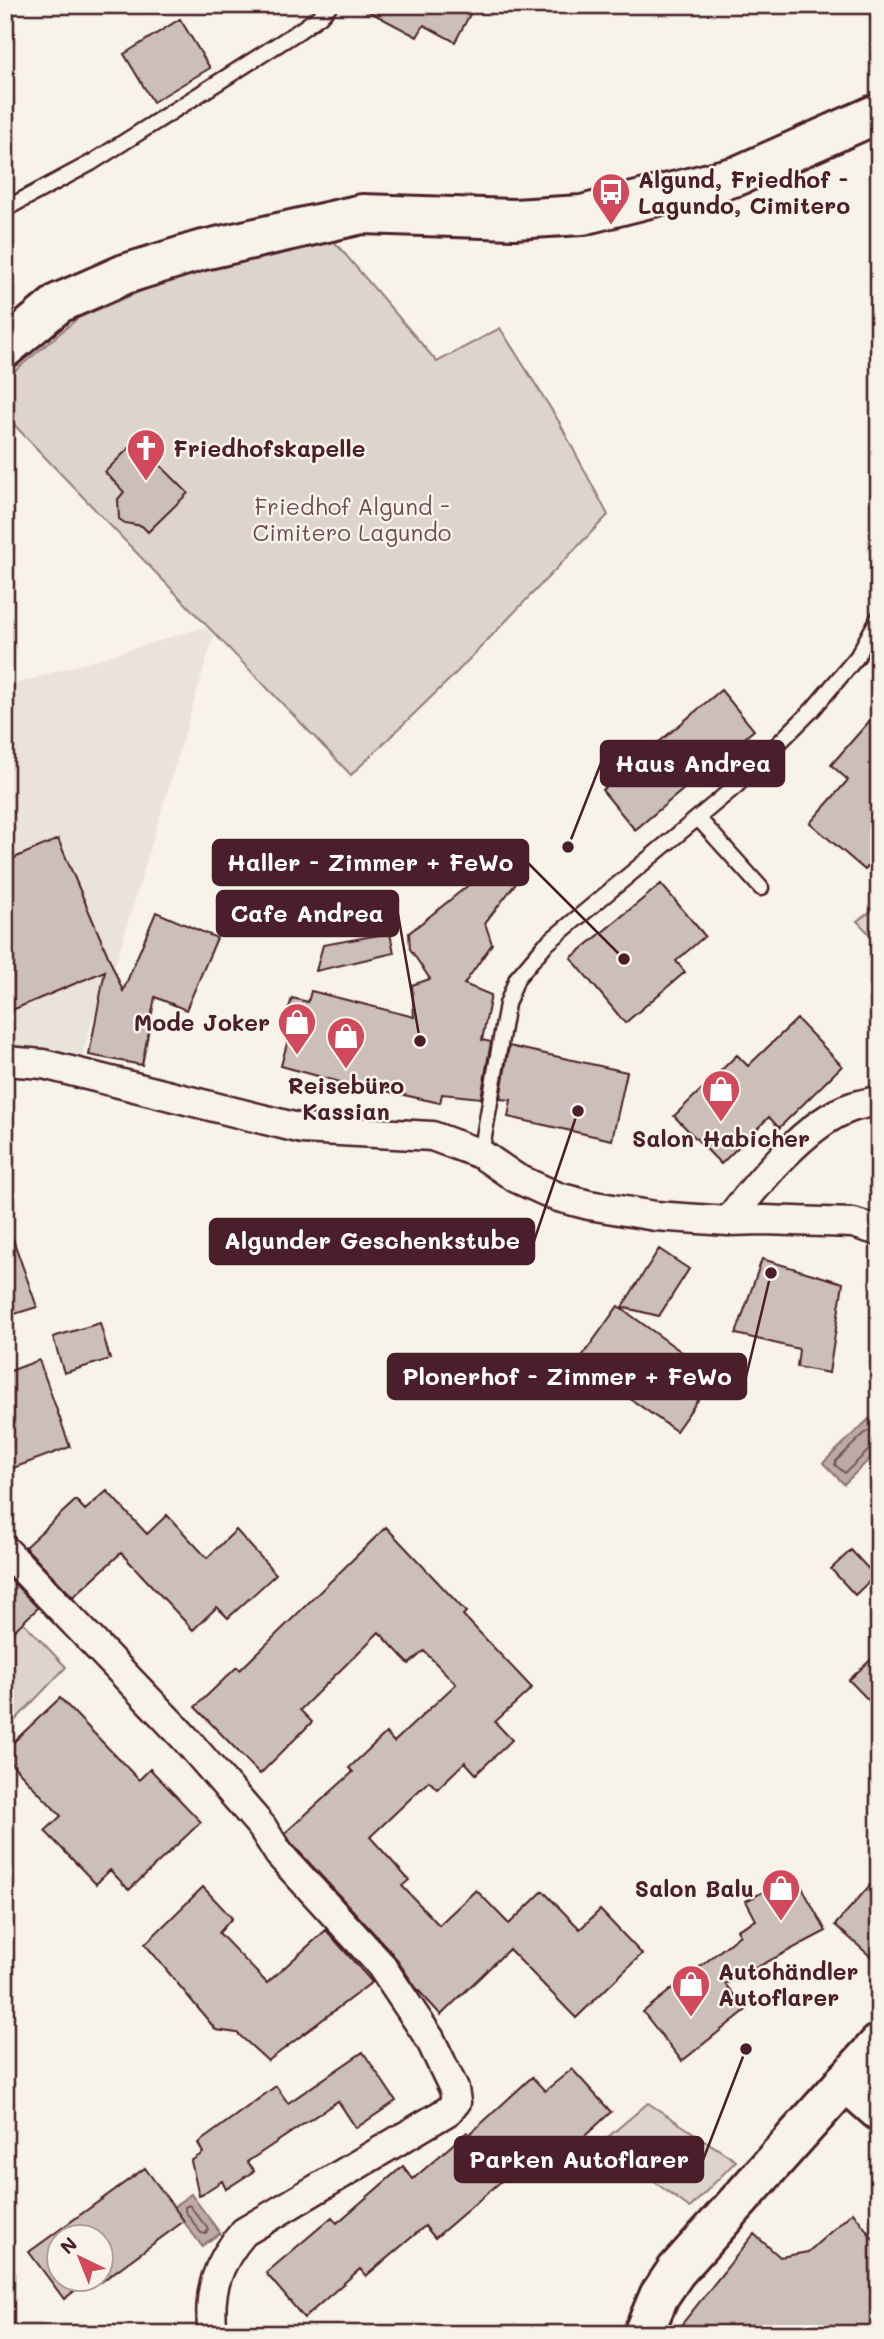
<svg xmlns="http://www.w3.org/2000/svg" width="884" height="2339" font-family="Mali,sans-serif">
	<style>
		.built { fill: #eae3da }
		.green { fill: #ded4cc; stroke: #947a7c; stroke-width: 2 }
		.water { fill: #bcaaa7; stroke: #8e7275; stroke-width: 2 }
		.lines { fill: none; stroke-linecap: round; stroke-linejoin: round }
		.shore { stroke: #78575d; stroke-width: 2 }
		.building { fill: #ccbfb9; stroke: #4a1f2b; stroke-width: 2 }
		.service-casing { stroke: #4a1f2b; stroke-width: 19 }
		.minor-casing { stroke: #4a1f2b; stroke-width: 33 }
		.secondary-casing { stroke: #4a1f2b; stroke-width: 44 }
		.primary-casing { stroke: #4a1f2b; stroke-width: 44 }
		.service { stroke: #f7f3e8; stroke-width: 14 }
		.minor { stroke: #f7f3e8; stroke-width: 28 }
		.secondary { stroke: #f7f3e8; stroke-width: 38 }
		.primary { stroke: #f7f3e8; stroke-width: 38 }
		.labels { text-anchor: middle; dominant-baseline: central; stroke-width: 5; stroke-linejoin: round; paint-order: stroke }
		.poi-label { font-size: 23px; font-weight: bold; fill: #4a1f2b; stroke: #f7f3e8; text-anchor: start }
		.park-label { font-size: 23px; fill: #6f4c53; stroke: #f7f3e8 }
		.leader { fill: none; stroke: #4a1f2b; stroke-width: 2.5 }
		.callout-dot { fill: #4a1f2b; stroke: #f7f3e8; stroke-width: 2.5 }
		.callout { fill: #4a1f2b; stroke: #4a1f2b; stroke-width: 2.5 }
		.callout-label { font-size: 24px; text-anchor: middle; font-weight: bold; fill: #fff }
	</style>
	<rect width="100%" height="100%" fill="#f7f3e8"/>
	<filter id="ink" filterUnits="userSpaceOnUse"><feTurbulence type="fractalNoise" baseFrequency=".0143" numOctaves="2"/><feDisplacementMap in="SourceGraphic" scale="14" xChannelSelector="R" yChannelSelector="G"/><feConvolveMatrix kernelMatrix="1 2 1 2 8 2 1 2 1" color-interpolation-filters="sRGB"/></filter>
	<g filter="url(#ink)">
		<path class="built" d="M205,627L214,635L112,976L95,1013L82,1055L5,1048V687Z"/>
		<path class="green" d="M332,239L437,362L500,328L558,420L608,515L453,676L351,775C236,655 119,536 5,415V379L78,318L153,286L205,269Z
			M879,906V944L857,921Z
			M23,1622L66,1667L5,1731V1638Z
			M648,2103L736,2161L690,2208L601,2143Z"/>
		<path class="water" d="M869,1419L879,1429V1450L844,1484L823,1463Z
			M191,2194L220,2233L202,2246L173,2207Z"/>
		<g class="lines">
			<path class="shore" d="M879,1434L867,1431L836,1461L835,1465L845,1473L871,1448L879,1446
				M189,2205L208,2229L206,2234L201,2233L185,2211V2207Z"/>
		</g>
		<path class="building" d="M357,5H475L455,42L424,25L417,37Z
			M180,19L210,68L153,102L124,54Z
			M136,441L188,493L148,532L142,526L125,523L119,519L118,499L124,492L105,472Z
			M721,690L754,730L635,830L602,790Z
			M879,710V854L865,870L810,823L848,780L831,765Z
			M58,839L123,991L156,912L217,938L186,1010L155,997L142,1065L89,1055L105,971L5,1013V862Z
			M497,862L516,883L485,923L492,944L464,984L491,995L482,1040L491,1042L481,1098L442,1094L440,1103L363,1086L362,1088L281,1066L290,1032L282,1030L292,998L308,1002L311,991L414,1017L412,985L430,979L410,949L409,933Z
			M661,884L705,936L676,961L685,972L625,1023L571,958Z
			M390,933L394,953L316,971L323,945Z
			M797,1019L842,1066L779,1128L769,1117L721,1164L674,1116L737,1055L748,1066Z
			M509,1046L627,1072L612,1140L508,1117L511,1100L500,1099Z
			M9,1228L37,1307L5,1317V1229Z
			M659,1249L689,1269L659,1316L622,1307Z
			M762,1259L843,1283L829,1373L797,1367L799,1349L736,1334Z
			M618,1306L715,1376L676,1431L578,1362Z
			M100,1323L110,1359L64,1373L53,1337Z
			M39,1360L70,1447L5,1471V1373Z
			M107,1491L147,1534L167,1515L207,1558L236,1530L276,1574L228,1618L217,1607L193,1630L121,1553L73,1597L25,1547L76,1500L85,1510Z
			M386,1527L466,1612L463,1615L532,1688L495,1722L512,1740L476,1774L465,1762L437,1789L429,1781L370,1837L409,1880L402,1886L439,1925L476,1890L509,1924L543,1891L580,1929L600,1910L642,1954L576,2018L509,1949L441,2015L417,1989L392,1953L292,1844L285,1833L353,1772L349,1768L386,1733L394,1742L456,1684L424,1651L409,1664L379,1632L300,1710L312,1722L260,1774L195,1707L237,1667L240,1670Z
			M851,1550L875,1576L855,1595L831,1569Z
			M5,1574L38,1608L5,1639Z
			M879,1652V1711L849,1680Z
			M60,1698L139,1780L150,1769L201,1822L129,1890L110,1870L96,1884L45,1831L61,1816L5,1757V1750Z
			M795,1875L826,1931L725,1984L746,2010L682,2061L643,2012L740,1935L737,1930L756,1920L746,1901Z
			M879,1875V1964L835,1925Z
			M203,1887L232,1918L219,1933L267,1983L326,1930L372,1982L268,2061L237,2033L216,2030L145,1944Z
			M363,2052L396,2101L356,2128L338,2101L247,2162L254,2171L226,2189L222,2181L199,2196L191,2161L203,2153L198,2143L276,2086L288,2103Z
			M572,2069L611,2112L549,2169L534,2153L435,2238L425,2226L366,2276L360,2269L304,2318L266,2273L332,2217L337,2223L403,2166L413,2179L467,2132L470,2134L532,2077L545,2091Z
			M145,2168L184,2221L101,2282L99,2279H102V2237H60V2279H90L64,2299L29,2252Z
			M853,2212L879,2247V2334H674L754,2234L780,2257L808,2252Z"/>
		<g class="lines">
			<g class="service-casing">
				<path id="service" d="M5,209L91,163L299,31L320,16L330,5
					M698,818L761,888
					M481,1154L507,1004L517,978L545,945L737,785L813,709L857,657L879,617"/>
			</g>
			<g class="minor-casing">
				<path id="minor" d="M5,1061L43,1064L302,1129L432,1136L481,1154L516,1178L558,1197L589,1205L655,1216L728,1221L764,1220L853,1223L879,1231
					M728,1221C757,1184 806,1122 852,1107C861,1104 870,1103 879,1100
					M5,1550L184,1737L262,1827L279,1854L380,1964L430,2039L454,2089L456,2102L448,2111L244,2232C217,2263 207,2292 213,2334"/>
			</g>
			<g class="secondary-casing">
				<path id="secondary" d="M5,348L59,303L125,274L199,251L362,214L514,219L582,215L737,176L879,113
					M643,2334L659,2296L676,2271L879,2044"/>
			</g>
			<g class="primary-casing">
				<path id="primary" d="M845,2081L879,2111"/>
			</g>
			<use href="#service" class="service"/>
			<use href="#minor" class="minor"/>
			<use href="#secondary" class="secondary"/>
			<use href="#primary" class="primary"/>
		</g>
	</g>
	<defs>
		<g id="bus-pin" transform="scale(2.0125)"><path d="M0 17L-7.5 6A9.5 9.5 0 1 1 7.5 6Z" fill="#d1495b" stroke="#f7f3e8"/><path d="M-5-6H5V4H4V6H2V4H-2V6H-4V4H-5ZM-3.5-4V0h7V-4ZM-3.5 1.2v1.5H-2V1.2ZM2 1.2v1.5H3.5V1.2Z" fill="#fff"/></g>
		<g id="church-pin" transform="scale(2.0125)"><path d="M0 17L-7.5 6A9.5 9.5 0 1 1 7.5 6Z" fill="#d1495b" stroke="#f7f3e8"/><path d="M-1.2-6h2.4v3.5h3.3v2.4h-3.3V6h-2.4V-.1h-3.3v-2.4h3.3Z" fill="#fff"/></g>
		<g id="shop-pin" transform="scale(2.0125)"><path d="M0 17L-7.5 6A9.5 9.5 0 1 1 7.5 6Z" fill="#d1495b" stroke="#f7f3e8"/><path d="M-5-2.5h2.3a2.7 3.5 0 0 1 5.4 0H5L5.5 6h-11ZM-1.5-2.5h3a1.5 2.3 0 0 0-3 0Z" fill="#fff"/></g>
	</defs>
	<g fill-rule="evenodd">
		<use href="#bus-pin" x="611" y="192"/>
		<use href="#church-pin" x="146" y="448"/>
		<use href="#shop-pin" x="297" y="1022"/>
		<use href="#shop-pin" x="346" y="1036"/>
		<use href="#shop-pin" x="721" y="1089"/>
		<use href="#shop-pin" x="781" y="1888"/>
		<use href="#shop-pin" x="691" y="1984"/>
	</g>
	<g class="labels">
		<g class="poi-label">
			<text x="638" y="179">Algund, Friedhof -<tspan x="638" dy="26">Lagundo, Cimitero</tspan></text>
			<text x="173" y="448">Friedhofskapelle</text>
			<text x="270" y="1022" text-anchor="end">Mode Joker</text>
			<text x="346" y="1085" text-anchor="middle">Reisebüro<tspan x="346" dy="26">Kassian</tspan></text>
			<text x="721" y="1138" text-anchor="middle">Salon Habicher</text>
			<text x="754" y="1888" text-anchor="end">Salon Balu</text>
			<text x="718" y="1971">Autohändler<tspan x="718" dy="26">Autoflarer</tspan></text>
		</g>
		<g class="park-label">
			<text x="352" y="506">Friedhof Algund -<tspan x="352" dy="26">Cimitero Lagundo</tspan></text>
		</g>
	</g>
	<path class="leader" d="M568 847L601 763M624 959L528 863M420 1041L398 914M578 1111L534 1241M771 1273L746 1377M746 2049L703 2160"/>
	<g class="callout-dot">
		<circle cx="568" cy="847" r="7"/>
		<circle cx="624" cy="959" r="7"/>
		<circle cx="420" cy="1041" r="7"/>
		<circle cx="578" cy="1111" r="7"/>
		<circle cx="771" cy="1273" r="7"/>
		<circle cx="746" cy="2049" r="7"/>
	</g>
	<g class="callout">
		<rect x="601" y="741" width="183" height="45" rx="7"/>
		<rect x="213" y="840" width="315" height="45" rx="7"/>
		<rect x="217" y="891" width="181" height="45" rx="7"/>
		<rect x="210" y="1219" width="324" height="45" rx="7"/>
		<rect x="388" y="1354" width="358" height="45" rx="7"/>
		<rect x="455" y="2137" width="248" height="45" rx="7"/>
	</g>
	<g class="callout-label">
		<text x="693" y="772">Haus Andrea</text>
		<text x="370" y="871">Haller - Zimmer + FeWo</text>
		<text x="307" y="922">Cafe Andrea</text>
		<text x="372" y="1249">Algunder Geschenkstube</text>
		<text x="567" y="1385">Plonerhof - Zimmer + FeWo</text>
		<text x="579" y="2168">Parken Autoflarer</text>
	</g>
	<rect width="884" height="2339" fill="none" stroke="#f7f3e8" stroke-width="28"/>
	<rect x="14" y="14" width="856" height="2311" fill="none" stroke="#4a1f2b" stroke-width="2.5" filter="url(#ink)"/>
	<g transform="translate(80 2258) rotate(317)"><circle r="33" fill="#f7f3e8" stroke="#b29e9c" stroke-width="2"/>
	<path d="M0-5L12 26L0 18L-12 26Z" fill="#d1495b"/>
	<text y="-10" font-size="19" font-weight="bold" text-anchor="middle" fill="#4a1f2b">N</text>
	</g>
</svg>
